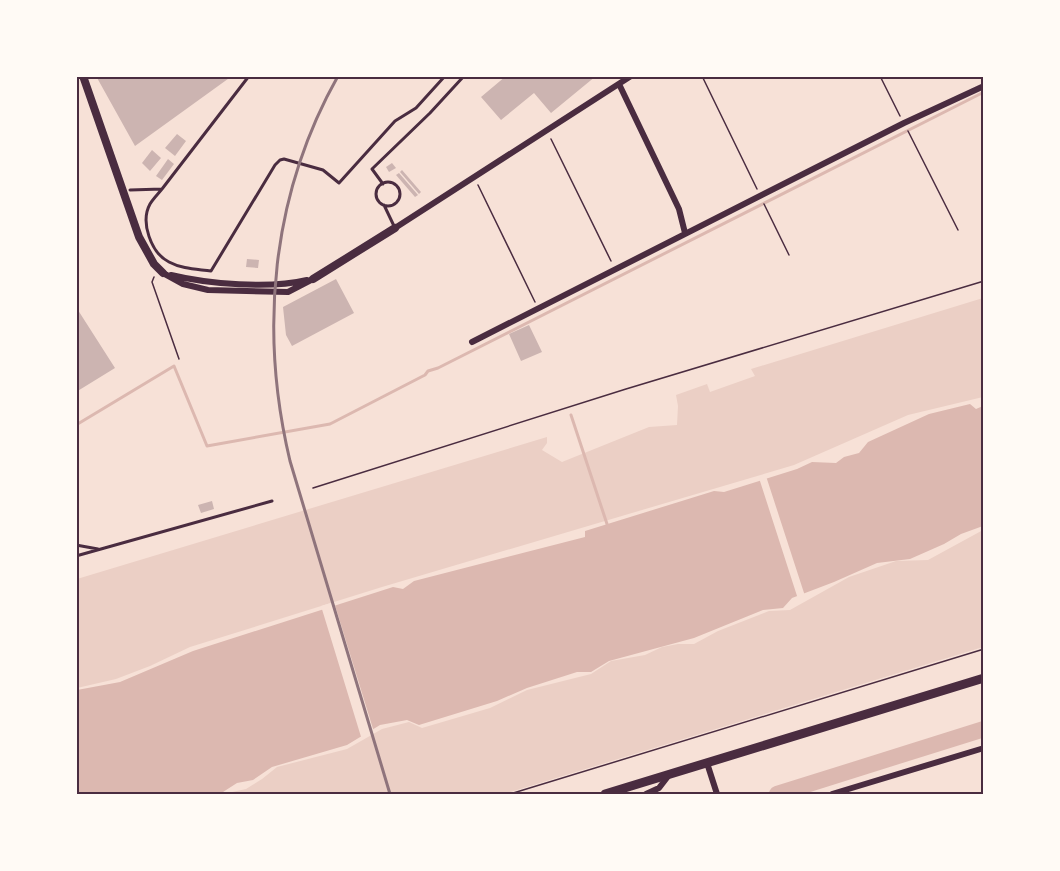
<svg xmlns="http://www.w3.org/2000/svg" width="1060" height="871" font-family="'Nunito Sans',sans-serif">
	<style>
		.green { fill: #ebcfc5 }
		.water { fill: #dcb8b0 }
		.pier { fill: #f7e1d7 }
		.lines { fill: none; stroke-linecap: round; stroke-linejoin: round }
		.stream { stroke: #dcb8b0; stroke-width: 3 }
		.river { stroke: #dcb8b0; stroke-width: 16 }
		.building { fill: #ccb4b1 }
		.path { stroke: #4a2c40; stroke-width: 1.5 }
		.service { stroke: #4a2c40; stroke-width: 3 }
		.minor { stroke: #4a2c40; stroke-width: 6 }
		.tertiary { stroke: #4a2c40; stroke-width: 8 }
		.primary { stroke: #4a2c40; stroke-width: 9 }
		.rail { stroke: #8f747c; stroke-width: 3 }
		.neatline { fill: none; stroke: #4a2c40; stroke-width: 2 }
	</style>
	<rect width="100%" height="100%" fill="#f7e1d7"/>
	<path class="green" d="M983,298V397L908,415L794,465L382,587L190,647L150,666L116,679L77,688V579L547,437V443L542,450L562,462L649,427L677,425L678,406L676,395L707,384L710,392L755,376L751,369Z
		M983,530V647L504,794H223L246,789L262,779L277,767L347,749L382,729L409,722L422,728L490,708L527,690L591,674L611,661L645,655L662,647L678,644H694L718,631L769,611L790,610L849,577L896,561L928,560Z"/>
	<path class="water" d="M970,404L976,409L983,406V526L961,534L944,544L910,559L877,563L834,582L792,598L783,608L763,610L694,638L609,661L591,672H577L527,688L497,701L419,725L407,720L380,725L347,745L272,767L253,780L237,783L223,792L208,794H77V690L120,682L193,651L393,587L403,589L414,581L585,537V531L714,491L724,492L797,469L812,462L836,463L844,457L859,453L868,442L929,414Z"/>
	<path class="pier" d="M766,476L805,596L798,599L759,478Z
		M334,602L374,732L362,740L321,606Z"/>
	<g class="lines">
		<path class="stream" d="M571,415L608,527
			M76,425L174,366L207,446L330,424L425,375L428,371L438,368L984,92"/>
		<path class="river" d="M777,794L984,729"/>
	</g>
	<path class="building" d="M96,76H232L135,146Z
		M506,76H596L551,113L534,93L501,120L481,97Z
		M177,134L186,141L175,156L165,148Z
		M152,150L161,158L150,171L142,163Z
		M168,159L174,164L162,180L156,176Z
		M392,163L396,168L389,172L386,167Z
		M402,170L421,192L419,194L400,172Z
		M399,173L418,195L415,197L396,175Z
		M247,259L259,260L258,268L246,267Z
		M336,279L354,313L292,346L286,335L283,307Z
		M76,307L115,368L76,392Z
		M529,325L542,352L521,361L509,334Z
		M212,501L214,509L201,513L198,505Z"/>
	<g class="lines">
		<path class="path" d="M702,76L757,189
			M880,76L900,116
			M908,131L958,230
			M551,139L611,261
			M478,185L535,302
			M764,204L789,255
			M154,277L152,282L179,359
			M313,488L626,389L984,281
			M510,794L984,649"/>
		<path class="service" d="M376 194a12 12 0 1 1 24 0a12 12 0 1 1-24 0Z
			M383,184L372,169L430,113L464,76
			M162,189C158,194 153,199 150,204C140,222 151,253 169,262C182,269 196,269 211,271L275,165L280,160L284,159L323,170L339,183L395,121L416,108L445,76
			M130,190L162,189L249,76
			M384,205L394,226
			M76,545L98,549
			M76,556L272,501"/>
		<path class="minor" d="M619,84L679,209L685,233
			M395,228L631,76
			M163,273L183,284L208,290L288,292L313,279
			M171,275C208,284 270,289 307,280
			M472,342L904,123L984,86
			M707,763L717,794
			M646,794L659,788L669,775
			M832,794L984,748"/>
		<path class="tertiary" d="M83,76L139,237L154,264L163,273
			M313,279L395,228"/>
		<path class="primary" d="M605,794L984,678"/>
		<path class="rail" d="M338,76C271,195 259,331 290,461L390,794"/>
	</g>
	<rect width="1060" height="871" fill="none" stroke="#fffaf5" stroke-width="156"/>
	<rect x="78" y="78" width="904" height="715" class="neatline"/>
</svg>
